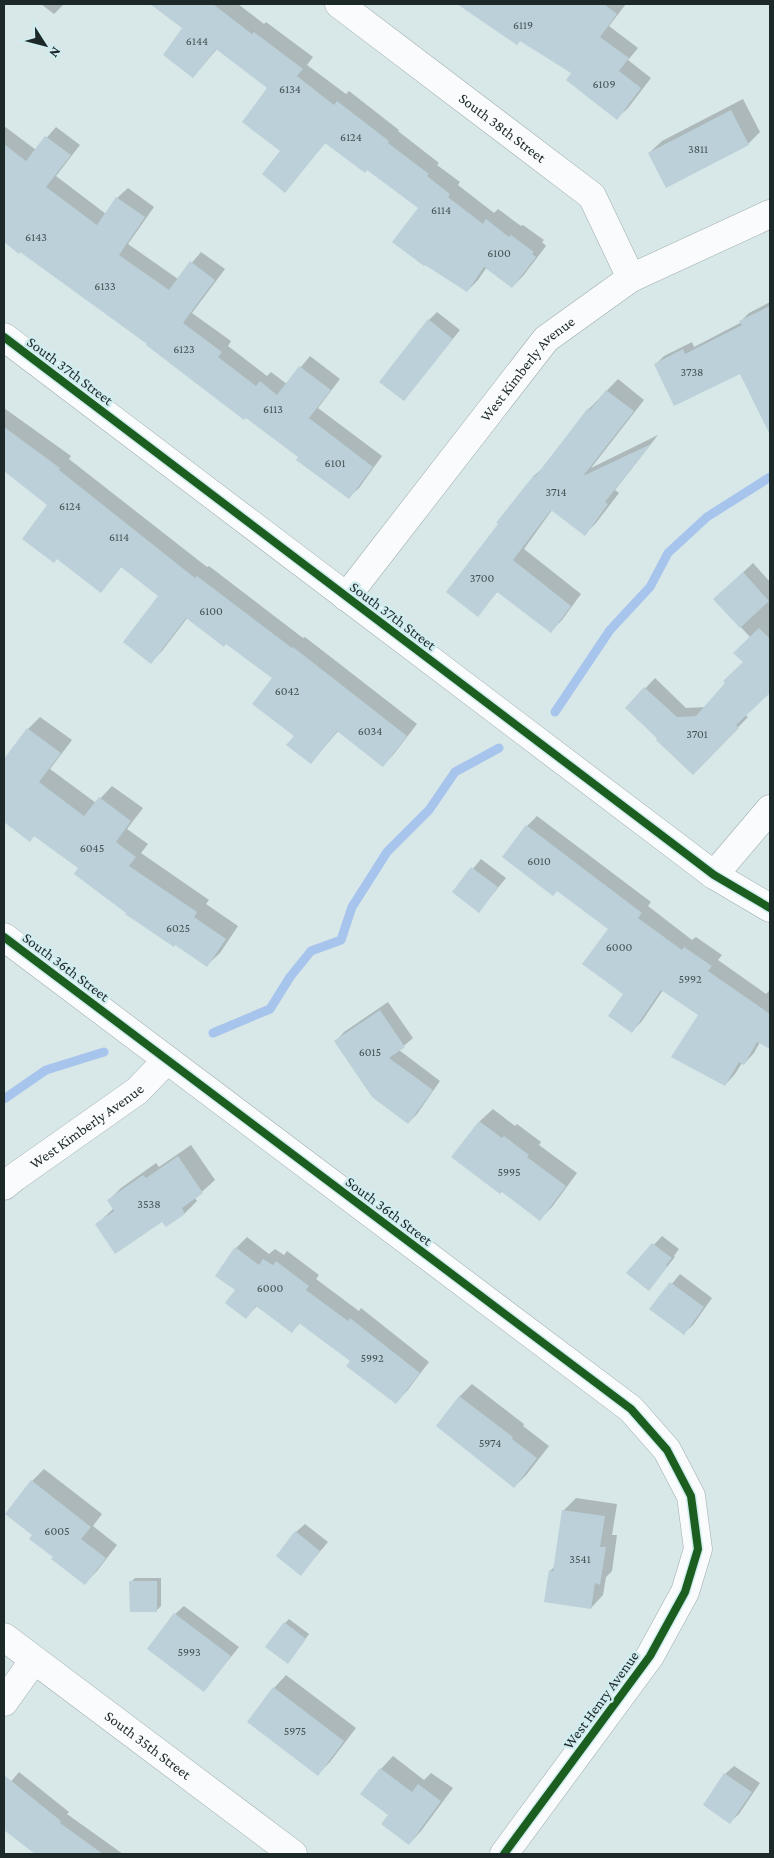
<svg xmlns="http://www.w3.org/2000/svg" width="774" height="1858" font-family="'Crimson Pro',serif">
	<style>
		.shadow { fill: #0003 }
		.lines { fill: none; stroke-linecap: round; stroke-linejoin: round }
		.stream { stroke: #a7c4ed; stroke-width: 9 }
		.building { fill: #bbd0d8 }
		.street-casing { stroke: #a0acad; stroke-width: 29 }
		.secondary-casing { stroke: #a0acad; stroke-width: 29 }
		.street { stroke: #f9fbfc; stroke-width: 28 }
		.secondary { stroke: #f9fbfc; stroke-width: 28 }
		.cycleway-casing { stroke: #d1edef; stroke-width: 11 }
		.cycleway { stroke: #1b5e20; stroke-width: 8 }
		.labels { text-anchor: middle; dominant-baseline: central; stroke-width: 5; stroke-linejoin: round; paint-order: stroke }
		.number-label { font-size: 12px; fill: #445255 }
		.street-label { font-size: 15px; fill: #1d2829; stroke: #d1edef }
	</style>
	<rect width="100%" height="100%" fill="#d8e7e8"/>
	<path class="shadow" d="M41,4H64L54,14Z
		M152,4H238L264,24L266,22L313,57L307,65L346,94L349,91L399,130L398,131L439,163L437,165L460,182L458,185L494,213L498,209L521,226L523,225L544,240L542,242L546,246L523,276L512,287L487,267L478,280L467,291L420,208L368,168L326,142L285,191L282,151L269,88L217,49L193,77L184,28Z
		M472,4H626L609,26L638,48L628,60L651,78L628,108L617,118L573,72L468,10Z
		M743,99L760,132L748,144L649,153L662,141Z
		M4,126L36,150L56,127L80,145L56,176L106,214L117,198L128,188L154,207L128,244L178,279L201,252L225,269L192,313L231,341L228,346L267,376L271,372L287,384L310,356L340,379L318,408L382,456L359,488L348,498L300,457L149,344L4,230Z
		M770,302V420L766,422L741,372L655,365L664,356L692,342L694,347L742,322L741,321L749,313Z
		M437,312L460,330L404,399L429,320Z
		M618,379L644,400L591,468L658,435L615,490L619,493L596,523L585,534L552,510L524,549L581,594L562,620L551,631L498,591L478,615L534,476L546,465L589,409Z
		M4,408L71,456L69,459L207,567L209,566L303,638L305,637L417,724L393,755L382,766L338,731L311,763L295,736L274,677L227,642L188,617L162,651L151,662L160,595L122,566L101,591L49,505L4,470Z
		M753,563L770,582V691L745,715L748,717L693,774L627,708L655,678L686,708L706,707L744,662L750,637L715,599Z
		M40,717L72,740L50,769L96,803L112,786L143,808L127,829L148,844L141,853L209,900L206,904L238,926L220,953L207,965L127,912L80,868L35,835L30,840L4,820V811L6,808L4,806V761L28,729Z
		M537,816L651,902L648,906L692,940L696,937L722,955L718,960L766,994L770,990V1048L760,1042L754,1053L744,1064L742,1063L735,1074L725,1085L700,1015L663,990L642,1021L632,1031L610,929L527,826Z
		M481,859L506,878L479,911L454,892Z
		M388,1002L413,1038L399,1050L440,1081L417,1114L408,1123L336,1041L344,1032Z
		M493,1109L515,1126L517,1124L541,1142L539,1145L577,1173L552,1207L540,1219L453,1157L480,1121Z
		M191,1145L215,1180L195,1198L197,1201L185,1213L166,1226L162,1220L96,1225L114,1208L109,1200L121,1188L156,1163L159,1167Z
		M662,1236L679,1249L674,1256L675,1257L649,1289L628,1273Z
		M247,1237L269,1254L275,1249L284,1255L287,1251L319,1275L316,1279L359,1311L361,1308L429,1362L407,1391L396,1402L352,1361L300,1323L292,1331L257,1306L246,1317L237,1290L236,1248Z
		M680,1274L712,1298L693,1325L684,1333L651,1309Z
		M472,1384L524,1424L523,1426L549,1446L527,1474L514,1487L438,1426L460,1396Z
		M44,1469L102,1514L93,1526L117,1545L97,1571L85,1583L54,1556L32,1481Z
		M576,1498L617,1504L612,1535H617L612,1571L606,1577L603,1595L591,1608L550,1571L555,1566L564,1510Z
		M305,1524L328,1542L301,1574L296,1532Z
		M135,1578H161V1606L157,1610L131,1582Z
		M184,1606L239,1647L204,1690L175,1614Z
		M289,1619L309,1634L291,1658L285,1623Z
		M286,1675L356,1728L330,1762L318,1774L248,1722L274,1688Z
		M393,1756L424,1780L431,1773L453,1788L421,1831L409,1844L390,1815L362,1794L381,1769Z
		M734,1766L760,1783L739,1814L730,1822L725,1774Z
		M19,1772L69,1812L67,1814L123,1854H38L4,1829V1790Z"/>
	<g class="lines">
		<path class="stream" d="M555,712L610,630L650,587L668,553L707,517L770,477
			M213,1033L270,1009L290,977L311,951L341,940L352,907L387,852L429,810L455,772L499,748
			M4,1099L46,1070L104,1052"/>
	</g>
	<path class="building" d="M150,4H213L252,34L254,32L303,69L297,76L334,105L337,101L389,141L388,143L429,174L427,176L450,194L448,197L483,224L486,219L509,237L511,235L534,252L532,254L536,257L512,288L484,267L467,292L425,265L424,266L392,242L418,208L367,170L365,173L325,143L285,193L262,174L280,151L242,122L267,88L216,49L193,78L163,55L182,28Z
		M457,4H604L617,14L600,37L629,58L619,71L641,88L617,120L566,80L571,73L520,41L517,45Z
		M731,110L749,145L666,188L648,153Z
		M45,136L71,155L46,187L97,225L116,197L145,217L119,255L169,290L190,261L215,280L183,323L222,352L218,357L256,386L260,381L277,395L299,366L331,390L309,418L373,467L349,499L296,460L298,457L246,418L244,420L146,345L147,344L20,252L19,254L4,242V144L26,161Z
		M770,306V435L740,374L674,406L654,364L683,349L685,354L742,325L739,321Z
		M428,319L453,339L404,401L379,382Z
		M606,390L634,411L583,476L651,444L605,502L608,504L585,536L551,510L513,560L571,606L551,633L497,592L478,617L446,592L498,524L496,523L534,475L535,477L588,408L590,410Z
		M4,427L60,468L59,470L195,578L197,576L292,648L293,647L407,736L383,767L337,731L311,764L286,745L294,736L252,704L272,678L226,644L224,647L186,618L151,664L123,642L158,596L121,567L101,593L57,559L54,563L22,539L47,505L4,471Z
		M743,572L769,601L740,628L713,599Z
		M759,628L770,639V693L736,725L739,728L693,775L656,740L657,738L625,708L644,687L677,717L696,716L725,683L723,681L743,662L733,653Z
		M27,728L61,753L39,782L84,816L99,797L131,821L116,842L136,857L129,866L197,912L194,917L226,939L207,967L175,945L174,947L125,914L126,913L74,874L78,868L34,836L30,842L4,822V759Z
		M526,825L642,913L638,918L682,950L684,947L712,966L708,971L770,1014V1049L757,1042L744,1065L739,1062L725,1086L671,1057L698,1015L661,990L632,1033L608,1016L623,994L582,964L608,929L557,891L553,896L502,857Z
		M471,867L498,887L479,913L452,892Z
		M380,1010L405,1047L389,1058L433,1090L408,1124L372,1097L334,1041Z
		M479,1121L502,1138L504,1136L529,1155L527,1157L566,1186L540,1221L502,1192L500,1194L451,1157Z
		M178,1156L203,1193L182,1208L185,1214L166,1227L162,1222L115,1254L95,1224L114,1211L107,1200L143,1175L146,1178Z
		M652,1243L672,1258L666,1265L668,1266L649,1291L626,1273Z
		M235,1247L259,1265L263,1259L273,1265L276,1261L309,1286L306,1290L348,1321L350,1318L420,1373L396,1404L346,1366L350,1361L299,1323L292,1333L256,1306L246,1319L225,1303L235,1290L215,1276Z
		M670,1282L704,1307L684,1335L649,1309Z
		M459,1396L513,1437L512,1439L537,1458L514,1488L436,1426Z
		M31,1480L91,1527L81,1539L106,1558L85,1585L51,1559L53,1557L29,1539L32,1535L5,1514Z
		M562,1510L605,1516L600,1547H606L600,1585L595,1583L591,1609L544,1602L549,1570L553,1571Z
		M295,1531L320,1551L301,1576L276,1556Z
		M129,1581H157V1612H130Z
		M174,1613L231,1656L204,1692L147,1649Z
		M284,1622L306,1639L288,1664L265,1647Z
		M273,1687L344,1741L318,1776L247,1722Z
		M380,1768L412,1792L418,1784L441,1801L409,1845L381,1824L388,1815L360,1794Z
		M724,1773L752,1792L730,1824L703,1805Z
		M4,1775L61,1821L60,1823L103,1854H35L4,1830Z"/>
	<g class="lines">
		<g class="street-casing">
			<g id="street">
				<path id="s1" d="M339,4L592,196L631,278"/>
				<path d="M4,337L714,875L770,908"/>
				<path id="s2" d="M346,597L546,339L631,278L770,214"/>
				<path d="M714,875L770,809"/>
				<path d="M4,937L631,1409L667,1450L691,1496L698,1549L685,1592L650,1656L504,1854"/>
				<path id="s3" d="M4,1186L15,1177L137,1091L167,1060"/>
				<path d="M4,1702L34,1660"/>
			</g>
		</g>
		<g class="secondary-casing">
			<g id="secondary">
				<path id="s4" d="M4,1637L293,1854"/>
			</g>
		</g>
		<use href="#street" class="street"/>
		<use href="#secondary" class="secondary"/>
		<g class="cycleway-casing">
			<path id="cycleway" d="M4,337L714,875L770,908
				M4,937L631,1409L667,1450L691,1496L698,1549L685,1592L650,1656L504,1854"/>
		</g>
		<use href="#cycleway" class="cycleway"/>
	</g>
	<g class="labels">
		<g class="number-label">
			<text x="523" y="25">6119</text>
			<text x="197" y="41">6144</text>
			<text x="604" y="84">6109</text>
			<text x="290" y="89">6134</text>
			<text x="351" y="137">6124</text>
			<text x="698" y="149">3811</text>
			<text x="441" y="210">6114</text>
			<text x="36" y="237">6143</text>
			<text x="499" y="253">6100</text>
			<text x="105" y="286">6133</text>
			<text x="184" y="349">6123</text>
			<text x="692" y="372">3738</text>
			<text x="273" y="409">6113</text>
			<text x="335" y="463">6101</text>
			<text x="556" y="492">3714</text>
			<text x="70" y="506">6124</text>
			<text x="119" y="537">6114</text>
			<text x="482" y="578">3700</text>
			<text x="211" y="611">6100</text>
			<text x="287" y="691">6042</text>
			<text x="370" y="731">6034</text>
			<text x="697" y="734">3701</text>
			<text x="92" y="848">6045</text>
			<text x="539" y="861">6010</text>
			<text x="178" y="928">6025</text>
			<text x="619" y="947">6000</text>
			<text x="690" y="979">5992</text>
			<text x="370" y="1052">6015</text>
			<text x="509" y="1172">5995</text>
			<text x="149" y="1204">3538</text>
			<text x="270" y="1288">6000</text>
			<text x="372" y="1358">5992</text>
			<text x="490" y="1443">5974</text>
			<text x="57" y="1531">6005</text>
			<text x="580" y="1559">3541</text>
			<text x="189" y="1652">5993</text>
			<text x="295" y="1731">5975</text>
		</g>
		<g class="street-label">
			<text stroke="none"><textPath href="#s1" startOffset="205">South 38th Street</textPath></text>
			<text stroke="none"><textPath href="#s2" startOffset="292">West Kimberly Avenue</textPath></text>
			<text transform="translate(70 371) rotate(37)">South 37th Street</text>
			<text transform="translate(393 616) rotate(37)">South 37th Street</text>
			<text transform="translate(66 967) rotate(37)">South 36th Street</text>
			<text stroke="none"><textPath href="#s3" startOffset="102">West Kimberly Avenue</textPath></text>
			<text transform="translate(389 1211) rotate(37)">South 36th Street</text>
			<text transform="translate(601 1700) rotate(-54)">West Henry Avenue</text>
			<text stroke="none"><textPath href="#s4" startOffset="180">South 35th Street</textPath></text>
		</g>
	</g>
	<rect width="774" height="1858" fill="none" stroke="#1d2829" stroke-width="10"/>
	<g transform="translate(45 45) rotate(126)" stroke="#d1edef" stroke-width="4" paint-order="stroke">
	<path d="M0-4L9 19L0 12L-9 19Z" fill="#1d2829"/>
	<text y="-8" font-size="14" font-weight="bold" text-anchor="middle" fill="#1d2829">N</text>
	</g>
</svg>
